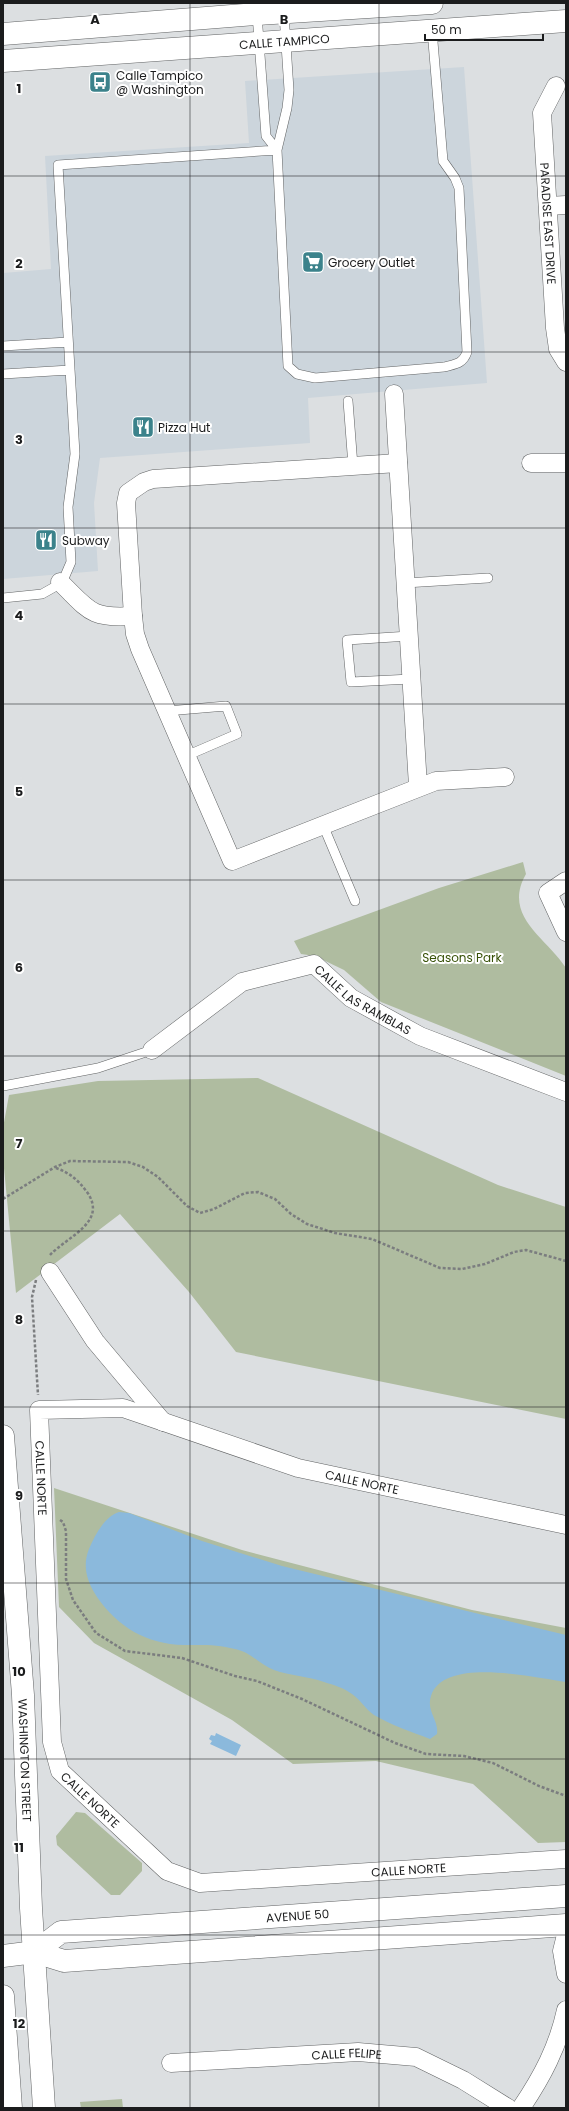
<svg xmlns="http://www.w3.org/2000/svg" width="569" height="2111" font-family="Poppins,sans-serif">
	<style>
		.built { fill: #ccd5dc }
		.green { fill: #afbca0 }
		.water { fill: #8bb9dc }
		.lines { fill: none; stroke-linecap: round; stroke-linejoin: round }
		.lane-casing { stroke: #616364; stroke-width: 10 }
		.street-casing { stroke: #616364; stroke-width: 19 }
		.secondary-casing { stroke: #616364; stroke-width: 23 }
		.path { stroke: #7b7d7f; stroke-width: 2.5; stroke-dasharray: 3 2; stroke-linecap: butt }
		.lane { stroke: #fff; stroke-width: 9 }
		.street { stroke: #fff; stroke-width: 18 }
		.secondary { stroke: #fff; stroke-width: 22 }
		.grid { fill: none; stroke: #1b1c1d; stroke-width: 1; stroke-opacity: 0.55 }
		.labels { text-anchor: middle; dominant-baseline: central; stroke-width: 4; stroke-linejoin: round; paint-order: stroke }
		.street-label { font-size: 12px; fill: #1b1c1d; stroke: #fff }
		.poi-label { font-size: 12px; fill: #1b1c1d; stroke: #fff; text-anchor: start }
		.park-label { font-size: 12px; fill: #375107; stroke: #fff }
		.grid-label { font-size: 13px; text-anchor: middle; font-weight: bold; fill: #1b1c1d; stroke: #fff; stroke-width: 4; stroke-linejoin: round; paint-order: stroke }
	</style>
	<rect width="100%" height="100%" fill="#dcdfe1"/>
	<path class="built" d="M464,67L487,383L308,398L310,443L100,458L94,503L98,571L3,579V273L51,269L45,156L249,143L245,81Z"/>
	<path class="green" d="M523,862L526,874C502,916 546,937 566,968V1076L381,1002L344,970L315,956L301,954L294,941L439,888Z
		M258,1078L498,1185L566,1207V1419L236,1352L189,1292L120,1214L16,1293L3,1158V1128L9,1095L98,1081Z
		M54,1488L242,1550L472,1610L566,1628V1842L538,1843L473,1784L376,1761L293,1764L232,1720L94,1643L59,1607Z
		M76,1812L85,1813L142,1863V1871L120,1895H111L57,1845L56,1836Z
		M122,2099L123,2108H81L80,2102Z"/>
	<path class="water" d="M119,1512L129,1513L202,1541L282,1566L566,1635V1682C535,1678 444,1656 431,1696C426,1711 439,1720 437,1734L430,1739C412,1732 391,1725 374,1715C365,1709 361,1700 352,1694C344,1688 334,1685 324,1682C308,1676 290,1676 274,1670C260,1665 251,1652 235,1649C217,1644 201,1645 184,1645C146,1644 118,1627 97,1597C87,1582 82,1566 89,1549C95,1535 104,1517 119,1512Z
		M216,1733L241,1745L236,1756L210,1744L212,1741L209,1739L211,1735L215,1736Z"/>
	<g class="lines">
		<g class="lane-casing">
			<path id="lane" d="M257,14L266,136L277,150
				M284,14L289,90L287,108L277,150L288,366L297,374L315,378L444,367C455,364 463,364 467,352L459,188L455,178L443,161L432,30
				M3,346L68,342
				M3,374L70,370
				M348,401L353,466
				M405,583L488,578
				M3,598L42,594L58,585L65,576L71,562L68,507L75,454L58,165L277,150
				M409,636L347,640L351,682L411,679
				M167,711L226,706L237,734L186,756
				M323,825L355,901
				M3,1086L98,1068L152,1050"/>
		</g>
		<g class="street-casing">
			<g id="street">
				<path id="s1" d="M556,86L542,113L555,328L558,349L566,362"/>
				<path d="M548,206L566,205"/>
				<path d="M394,394L418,786"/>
				<path d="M398,463L153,479L144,482L128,493L126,503L133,616L135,634L140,649L232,861L436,781L505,777"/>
				<path d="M531,463H566"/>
				<path d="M60,582C89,610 90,619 133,616"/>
				<path d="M566,881L548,893L566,932"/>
				<path id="s2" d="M152,1050L242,982L314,964L351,998L420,1036L566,1092"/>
				<path d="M50,1272L95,1341L163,1422"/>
				<path id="s3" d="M566,1525L298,1468L123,1408L39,1410L52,1742L60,1771L167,1871L200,1883L566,1859"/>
				<path d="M566,1935L562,1951L566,1974"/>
				<path id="s4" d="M171,2063L358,2052L416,2057L463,2080L508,2108"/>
				<path d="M521,2108C542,2077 558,2047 566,2010"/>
			</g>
		</g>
		<g class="secondary-casing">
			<g id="secondary">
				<path d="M3,34L257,14L432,3"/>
				<path id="s5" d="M3,61L566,21"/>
				<path id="s6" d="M3,1436L23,1695L31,1908L44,2108"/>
				<path id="s7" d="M35,1952L61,1932L566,1896"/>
				<path d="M3,1956L35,1952L64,1961L566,1925"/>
				<path d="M3,1996L11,2108"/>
			</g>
		</g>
		<path class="path" d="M3,1199L55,1167L70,1161L128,1162L143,1167L158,1177L187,1206L200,1213L214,1209L245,1193L258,1192L275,1199L291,1214L307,1224L335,1233L372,1239L440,1268L462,1269L485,1264L514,1252L526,1250L566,1261
			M50,1255C68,1236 108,1222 87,1192C78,1180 70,1173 56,1168
			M36,1280L32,1297L38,1395
			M60,1520L63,1522L66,1531V1579L73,1600L96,1633L114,1644L125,1651L182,1658L235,1676L257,1681L302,1699L395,1743L426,1754L464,1756L493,1763L539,1786L566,1796"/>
		<use href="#lane" class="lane"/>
		<use href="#street" class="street"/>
		<use href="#secondary" class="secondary"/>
	</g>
	<path class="grid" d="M190,3V2108M379,3V2108M3,176H566M3,352H566M3,528H566M3,704H566M3,880H566M3,1056H566M3,1231H566M3,1407H566M3,1583H566M3,1759H566M3,1935H566"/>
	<defs>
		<g id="bus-square" transform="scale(1.15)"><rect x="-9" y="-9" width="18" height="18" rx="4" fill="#3b828b" stroke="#fff"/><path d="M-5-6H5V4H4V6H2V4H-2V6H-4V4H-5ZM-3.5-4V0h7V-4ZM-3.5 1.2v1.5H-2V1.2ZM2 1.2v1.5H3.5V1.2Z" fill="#fff"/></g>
		<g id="supermarket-square" transform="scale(1.15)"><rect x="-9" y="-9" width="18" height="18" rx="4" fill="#3b828b" stroke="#fff"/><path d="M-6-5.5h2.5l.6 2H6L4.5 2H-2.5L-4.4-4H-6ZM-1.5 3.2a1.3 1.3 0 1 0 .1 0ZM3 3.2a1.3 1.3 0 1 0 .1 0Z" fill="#fff"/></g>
		<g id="restaurant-square" transform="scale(1.15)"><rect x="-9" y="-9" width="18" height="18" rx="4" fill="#3b828b" stroke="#fff"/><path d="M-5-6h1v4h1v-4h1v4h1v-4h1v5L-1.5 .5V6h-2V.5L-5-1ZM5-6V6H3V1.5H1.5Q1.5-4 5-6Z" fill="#fff"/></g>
	</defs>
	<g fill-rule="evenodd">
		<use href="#bus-square" x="100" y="82"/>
		<use href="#supermarket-square" x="313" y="262"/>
		<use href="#restaurant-square" x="143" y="427"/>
		<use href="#restaurant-square" x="46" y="540"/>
	</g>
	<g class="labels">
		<g class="street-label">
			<text stroke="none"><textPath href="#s5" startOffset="282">CALLE TAMPICO</textPath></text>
			<text stroke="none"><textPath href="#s1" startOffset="141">PARADISE EAST DRIVE</textPath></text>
			<text stroke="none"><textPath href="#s2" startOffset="248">CALLE LAS RAMBLAS</textPath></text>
			<text stroke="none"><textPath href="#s3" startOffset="611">CALLE NORTE</textPath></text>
			<text transform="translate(362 1482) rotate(12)">CALLE NORTE</text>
			<text stroke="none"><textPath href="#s6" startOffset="325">WASHINGTON STREET</textPath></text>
			<text stroke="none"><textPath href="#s3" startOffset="947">CALLE NORTE</textPath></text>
			<text stroke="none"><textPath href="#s3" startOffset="1296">CALLE NORTE</textPath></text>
			<text stroke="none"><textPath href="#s7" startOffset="270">AVENUE 50</textPath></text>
			<text stroke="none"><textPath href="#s4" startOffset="176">CALLE FELIPE</textPath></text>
		</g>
		<g class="poi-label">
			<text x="116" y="75">Calle Tampico<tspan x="116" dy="14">@ Washington</tspan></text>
			<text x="328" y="262">Grocery Outlet</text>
			<text x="158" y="427">Pizza Hut</text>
			<text x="62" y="540">Subway</text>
		</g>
		<g class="park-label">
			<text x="462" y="957">Seasons Park</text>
		</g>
	</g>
	<g class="grid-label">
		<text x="95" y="24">A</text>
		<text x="284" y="24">B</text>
		<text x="19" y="93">1</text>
		<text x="19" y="268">2</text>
		<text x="19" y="444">3</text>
		<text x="19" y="620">4</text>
		<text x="19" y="796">5</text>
		<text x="19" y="972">6</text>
		<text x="19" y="1148">7</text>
		<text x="19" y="1324">8</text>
		<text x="19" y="1500">9</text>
		<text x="19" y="1676">10</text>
		<text x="19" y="1852">11</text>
		<text x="19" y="2028">12</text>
	</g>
	<rect width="569" height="2111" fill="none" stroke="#1b1c1d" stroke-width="8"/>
	<path d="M425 34v6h118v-6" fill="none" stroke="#1b1c1d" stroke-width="2"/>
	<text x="431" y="34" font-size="12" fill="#1b1c1d" stroke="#ffffff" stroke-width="3" paint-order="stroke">50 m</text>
</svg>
